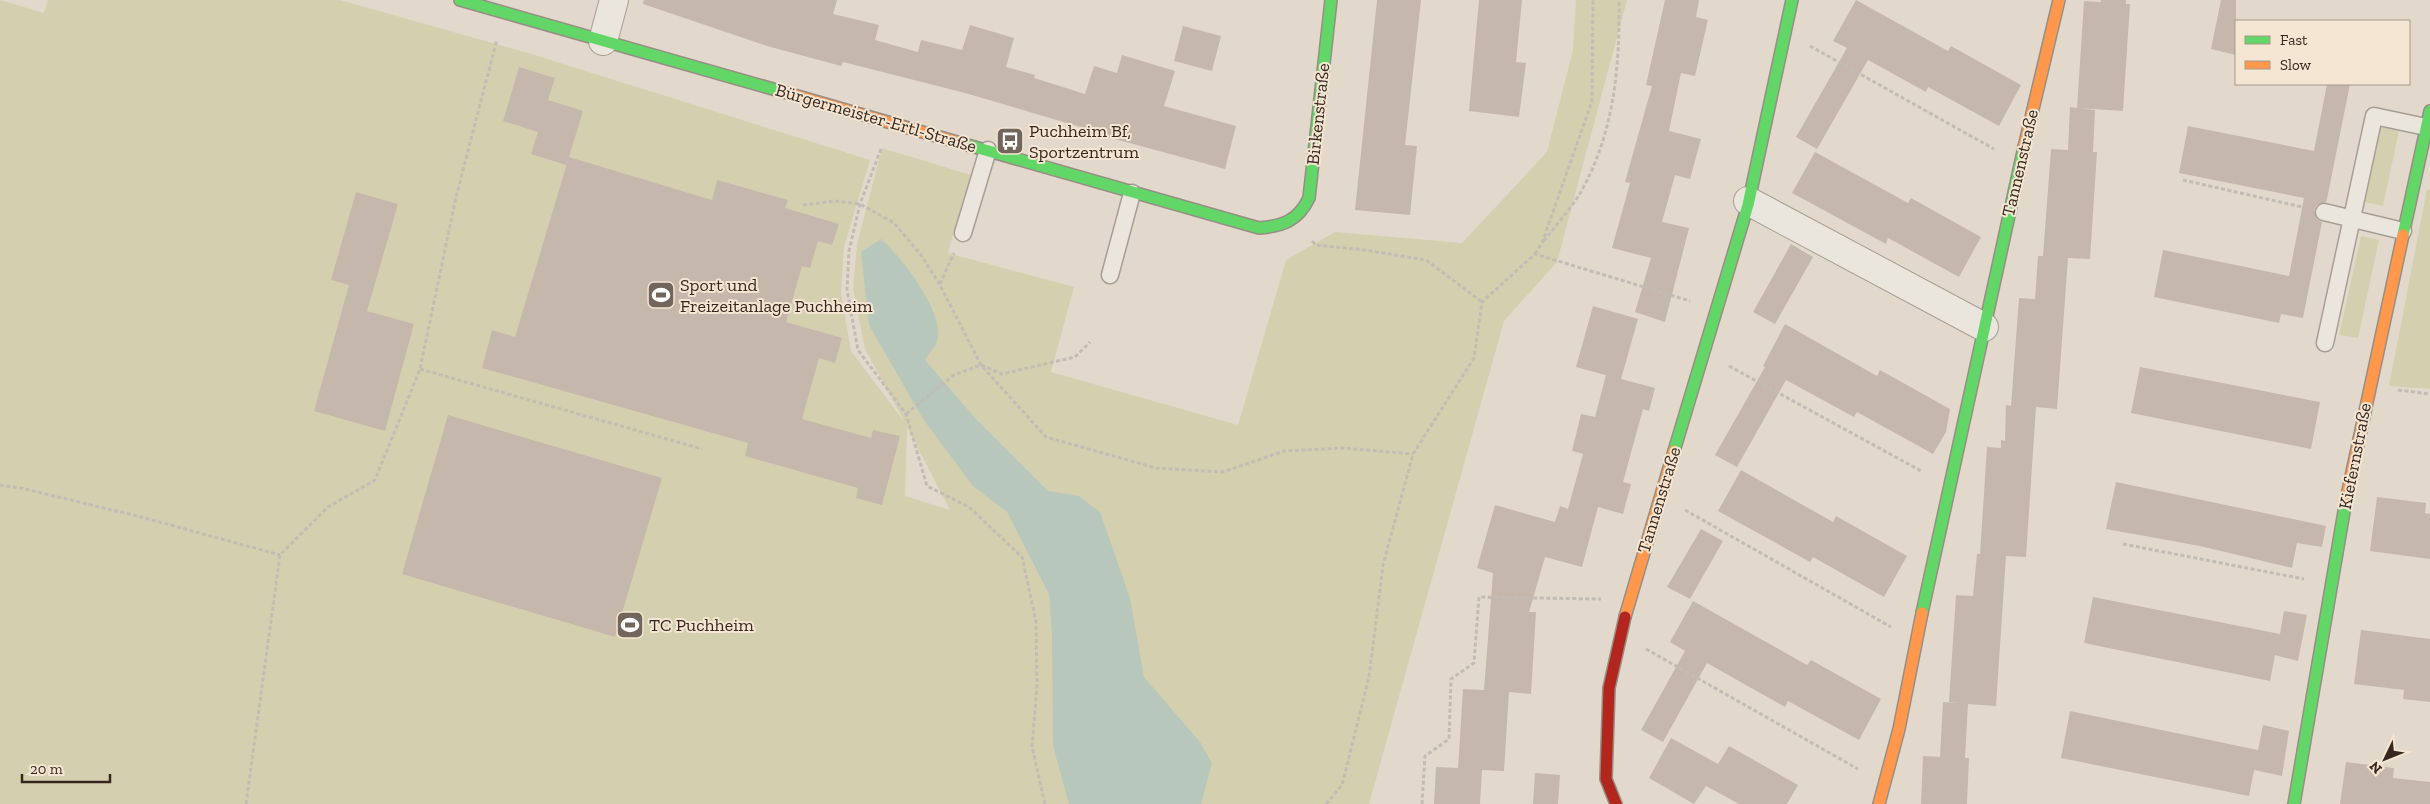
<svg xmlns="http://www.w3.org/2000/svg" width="2430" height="804" font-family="'Zilla Slab',serif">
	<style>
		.green { fill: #d4d0af; fill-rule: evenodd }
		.water { fill: #b7c7bb }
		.building { fill: #c6b7ad }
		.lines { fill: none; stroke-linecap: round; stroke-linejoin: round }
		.lane-casing { stroke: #a79e95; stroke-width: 19 }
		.street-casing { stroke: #a79e95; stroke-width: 30 }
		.fast-casing { stroke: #978e85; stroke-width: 14 }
		.slow-casing { stroke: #978e85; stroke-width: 14 }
		.jam-casing { stroke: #978e85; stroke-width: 14 }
		.path { stroke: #c3bcb4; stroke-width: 3; stroke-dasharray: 4 2.5; stroke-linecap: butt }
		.lane { stroke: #eae5dd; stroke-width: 16 }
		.street { stroke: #eae5dd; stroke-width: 28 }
		.fast { stroke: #63d668; stroke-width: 11 }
		.slow { stroke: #ff974d; stroke-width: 11 }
		.jam { stroke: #b3261e; stroke-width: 11 }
		.labels { text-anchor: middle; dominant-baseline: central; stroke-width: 4; stroke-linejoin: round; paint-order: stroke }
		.street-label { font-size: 18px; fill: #36261e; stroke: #f4e6d2 }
		.poi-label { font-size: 18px; fill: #36261e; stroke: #f4e6d2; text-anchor: start }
	</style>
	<rect width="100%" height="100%" fill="#e2d9cc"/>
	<path class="green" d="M0,0L44,13L48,0H340L528,53L870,160L844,247L841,293L851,351L904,421L865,349L853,290L857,244L882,148L971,175L948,253L1074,287L1051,372L1238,425L1286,260L1335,232L1462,243L1547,152L1573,50L1576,0H1627L1557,262L1504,321L1369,804H0ZM907,427L950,510L905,496Z
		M2381,127L2399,131L2383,206L2364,202Z
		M2427,189L2430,190V389L2389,386Z
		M2361,236L2379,240L2358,338L2339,335Z"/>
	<path class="water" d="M881,239C901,256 949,317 936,344C934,349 928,355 925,360L976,419L1048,491L1079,496L1100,512L1130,598L1144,677L1200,742L1212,763L1201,804H1069L1053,746L1052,634L1049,594L1007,512L973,486L923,419L869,325L861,252Z"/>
	<path class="building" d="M644,0H837L833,14L879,25L875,40L918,52L921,40L962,50L970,25L1014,38L1006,67L1035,75L1034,78L1085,94L1094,66L1117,73L1122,55L1175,71L1164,106L1236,126L1225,169L1093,133L1094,131L965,93L843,62L841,66L767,46L643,4Z
		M1377,0H1421L1405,145L1417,146L1410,215L1355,210Z
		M1479,0H1522L1516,62L1526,63L1519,117L1469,111Z
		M1665,0H1699L1696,17L1708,20L1695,76L1681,73L1669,131L1701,139L1690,179L1675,175L1662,222L1689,228L1665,322L1635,312L1651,258L1612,248L1630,183L1625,182L1652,86L1646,85Z
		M1856,0L1948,51L1951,46L2021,85L1999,126L1928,87L1926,92L1868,60L1817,149L1796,137L1847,48L1833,41Z
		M2101,0H2126V4H2130L2123,111L2077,108L2084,1L2101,2Z
		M2221,0H2236V55L2211,49Z
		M1183,26L1221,36L1212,71L1174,61Z
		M519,67L555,78L548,100L583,111L569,157L712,200L717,180L788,200L785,208L839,224L832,245L818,241L810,268L802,266L786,322L842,338L835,363L819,358L802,419L871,438L873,430L900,436L882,505L856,498L858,488L745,456L748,443L482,368L492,330L515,337L568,160L566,165L531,154L538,132L503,121Z
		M2327,84H2350L2327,199L2326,202L2317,205L2314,210L2317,219L2322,222L2303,318L2281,314L2279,323L2154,297L2163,250L2289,276L2304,198L2179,173L2188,126L2314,151Z
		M2070,107L2095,110L2093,152H2097L2090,259L2068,258L2057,409L2036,407L2026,557L2006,556L1996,706L1968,704L1965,758H1969L1967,804H1921L1923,756L1940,757L1943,702L1959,703L1949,702L1956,595L1973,596L1977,554H1980L1987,447L2001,448V440L2005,441L2006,405L2011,406L2019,298L2035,299L2038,256H2043L2051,149L2068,150Z
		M1815,152L1908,203L1911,198L1981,237L1959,277L1888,238L1886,244L1792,193Z
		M356,192L398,204L367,311L414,324L385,431L314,411L349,285L331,280Z
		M1791,244L1813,257L1775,324L1753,312Z
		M1593,306L1638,319L1621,379L1655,388L1649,411L1643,409L1623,482L1631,484L1623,514L1598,507L1582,567L1545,557L1529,612H1536L1531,694L1509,692L1504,771L1482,770L1480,804H1434L1436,767L1458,768L1463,689L1484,690L1493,573L1477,568L1495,505L1555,522L1560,506L1568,509L1583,454L1572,451L1581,414L1595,417L1606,375L1620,379L1576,367Z
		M1785,324L1877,376L1880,370L1950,409L1946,432L1933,454L1857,412L1854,417L1786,380L1737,467L1715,455L1765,367L1763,366Z
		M2140,367L2320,402L2311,449L2131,413Z
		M448,415L662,478L615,637L402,574Z
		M1741,470L1833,522L1836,516L1907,556L1884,597L1813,557L1810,562L1718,511Z
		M2116,482L2326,526L2322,547L2297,543L2292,568L2200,546L2106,529Z
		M2377,497L2426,503L2425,513L2430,514V559L2370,551Z
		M1701,529L1723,541L1690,599L1667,587Z
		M2093,597L2280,634L2284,611L2307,615L2298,661L2275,655L2270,681L2084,643Z
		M1693,601L1807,665L1811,660L1881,699L1859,740L1788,701L1785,707L1707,663L1663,742L1641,730L1685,651L1670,642Z
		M2361,630L2430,639V702L2403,699L2404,690L2354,684Z
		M2070,711L2258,750L2249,796L2061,758Z
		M2263,725L2289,731L2282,776L2254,770Z
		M1671,738L1718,764L1729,746L1798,785L1787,804H1739L1706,786L1694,804L1649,778Z
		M2346,762L2394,768L2393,778L2430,782V804H2340Z
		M1535,773L1560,775L1558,804H1533Z"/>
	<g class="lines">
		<g class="lane-casing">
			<path id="lane" d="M2324,212L2403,231
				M963,233L988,150
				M1110,275L1132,193
				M2325,343L2374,116L2426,127"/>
		</g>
		<g class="street-casing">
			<path id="street" d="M603,41L614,0
				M1748,201L1984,327"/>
		</g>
		<g class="fast-casing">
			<path id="fast" d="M460,0L794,95
				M957,142L1259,228C1283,226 1298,221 1309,198L1331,0
				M2403,235L2430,111
				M1674,451L1748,205L1792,0
				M1922,613L2024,147
				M2294,804L2346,500"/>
		</g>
		<g class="slow-casing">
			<path id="slow" d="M794,95L957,142
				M2024,147L2059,0
				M2346,500L2403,235
				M1625,617L1674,451
				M1879,804L1899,729L1922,613"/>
		</g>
		<g class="jam-casing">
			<path id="jam" d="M1616,804L1606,779L1609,688L1625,617"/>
		</g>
		<path class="path" d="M1810,46L1994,149
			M881,149L860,204L849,251L847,290L858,350L906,414L927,486L969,507L1022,557L1036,621L1037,686L1032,747L1045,804
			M2183,180L2302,207
			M803,205L835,201L860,204L894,223L921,255L940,285L981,365L1046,437L1156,468L1223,472L1284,451L1343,448L1413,454
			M1312,241L1316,245L1365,250L1426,260L1482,302
			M1544,241C1555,226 1569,211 1579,195C1614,136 1620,67 1619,0
			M1535,254L1542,243L1592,101L1593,0
			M940,284L954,253
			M1729,366L1923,472
			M420,369L702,449
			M2398,390L2430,394
			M906,414L954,375L981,365L1002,374L1075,357L1090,342
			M0,485L21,488L145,518L280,555
			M1685,510L1891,627
			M2123,544L2304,579
			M1646,649L1858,769
			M246,804L280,555L328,507L375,480L420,369L456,197L497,39
			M1326,804L1342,785L1369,677L1383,565L1413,454L1474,358L1482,302L1535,254L1690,301
			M1422,804L1425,756L1449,739L1451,679L1474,663L1479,597L1601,599"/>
		<use href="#lane" class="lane"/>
		<use href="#street" class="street"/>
		<use href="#fast" class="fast"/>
		<use href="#slow" class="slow"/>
		<use href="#jam" class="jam"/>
	</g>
	<defs>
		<g id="bus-square" transform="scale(1.4375)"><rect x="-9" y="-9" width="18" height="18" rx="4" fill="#72655b" stroke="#f4e6d2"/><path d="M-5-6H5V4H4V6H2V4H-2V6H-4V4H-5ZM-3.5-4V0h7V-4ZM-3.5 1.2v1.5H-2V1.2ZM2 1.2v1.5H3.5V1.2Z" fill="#fff"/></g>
		<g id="stadium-square" transform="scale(1.4375)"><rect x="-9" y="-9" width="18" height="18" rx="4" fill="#72655b" stroke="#f4e6d2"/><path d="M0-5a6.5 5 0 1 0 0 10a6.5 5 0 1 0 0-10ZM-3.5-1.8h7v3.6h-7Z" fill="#fff"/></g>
	</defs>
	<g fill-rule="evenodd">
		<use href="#bus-square" x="1010" y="141"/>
		<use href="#stadium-square" x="661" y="295"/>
		<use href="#stadium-square" x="630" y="625"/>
	</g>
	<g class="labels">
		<g class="street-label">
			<text transform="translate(1318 114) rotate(-84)">Birkenstraße</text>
			<text transform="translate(876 118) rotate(16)">Bürgermeister-Ertl-Straße</text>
			<text transform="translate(2020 163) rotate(-77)">Tannenstraße</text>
			<text transform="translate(2355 456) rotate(-79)">Kiefernstraße</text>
			<text transform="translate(1659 500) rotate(-73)">Tannenstraße</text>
		</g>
		<g class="poi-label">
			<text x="1029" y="131">Puchheim Bf,<tspan x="1029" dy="21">Sportzentrum</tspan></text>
			<text x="680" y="285">Sport und<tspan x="680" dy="21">Freizeitanlage Puchheim</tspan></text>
			<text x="649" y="625">TC Puchheim</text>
		</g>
	</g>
	<rect x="2235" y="20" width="175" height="65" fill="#f4e6d2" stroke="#a8998a"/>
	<rect x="2245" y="36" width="25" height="8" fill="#63d668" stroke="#a8998a"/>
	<text x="2280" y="45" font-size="15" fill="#36261e">Fast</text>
	<rect x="2245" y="61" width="25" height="8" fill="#ff974d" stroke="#a8998a"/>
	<text x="2280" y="70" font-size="15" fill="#36261e">Slow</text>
	<g transform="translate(2385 759) rotate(227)" stroke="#f4e6d2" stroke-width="4" paint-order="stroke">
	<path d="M0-4L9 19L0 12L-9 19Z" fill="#36261e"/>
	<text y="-8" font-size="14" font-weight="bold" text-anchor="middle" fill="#36261e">N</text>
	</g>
	<path d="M22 774v8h88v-8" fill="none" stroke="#36261e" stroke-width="2.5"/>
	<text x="30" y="774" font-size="15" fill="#36261e" stroke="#f4e6d2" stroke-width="4" paint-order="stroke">20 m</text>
</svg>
